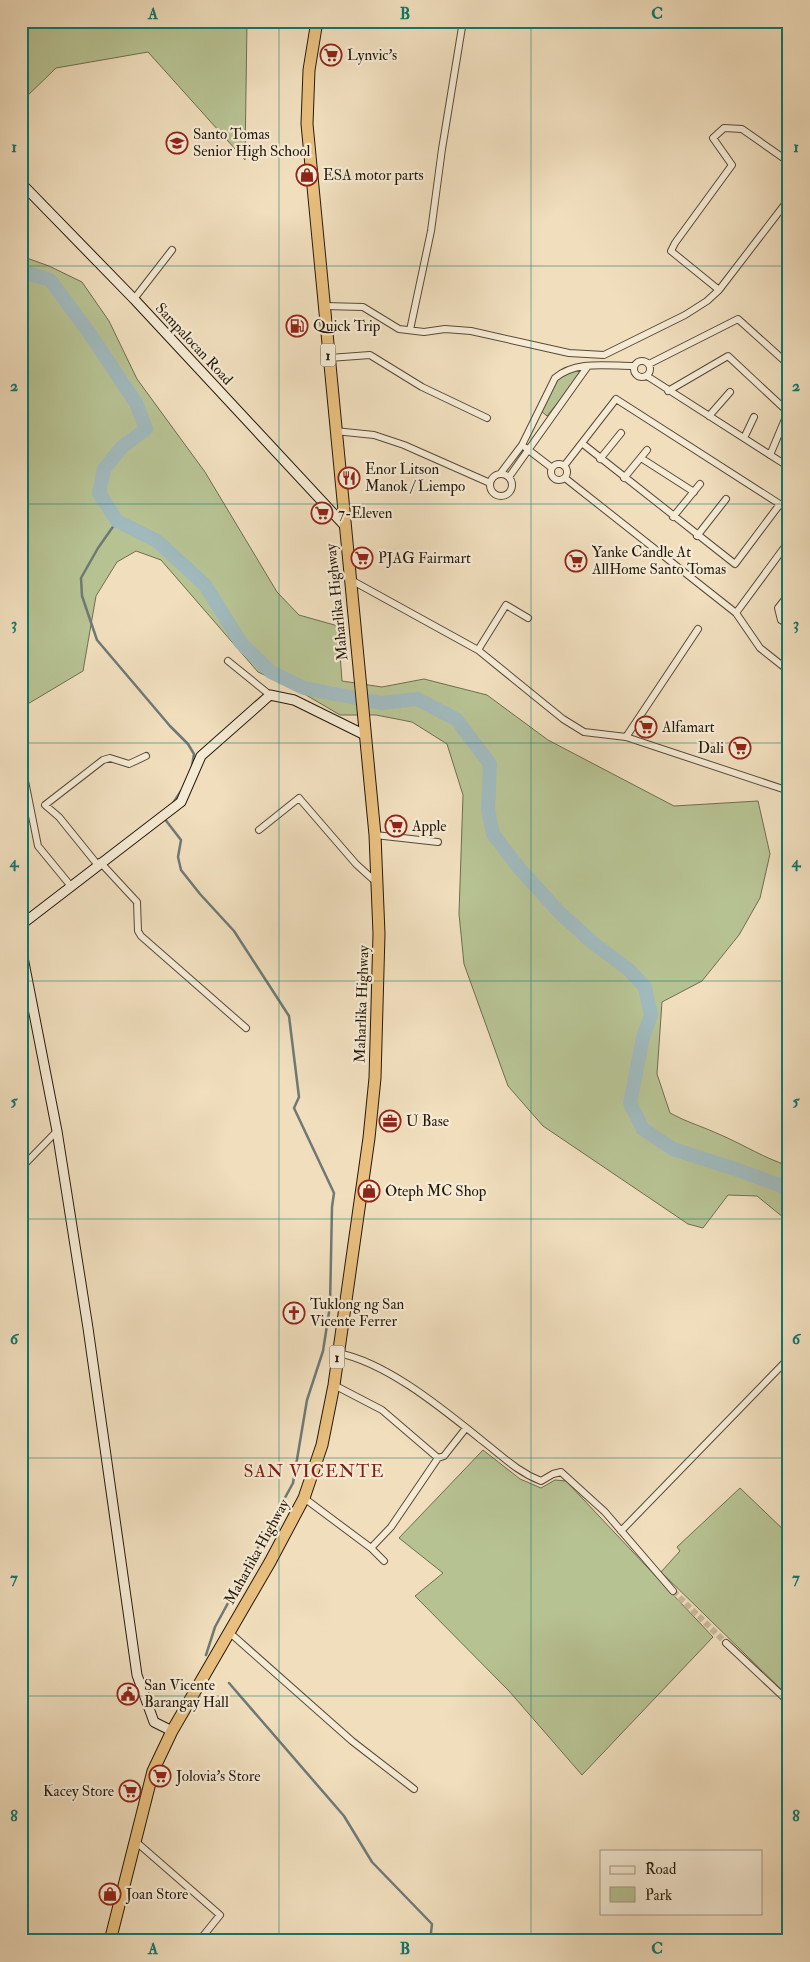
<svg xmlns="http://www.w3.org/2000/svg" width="810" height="1962" font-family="'IM FELL Double Pica',serif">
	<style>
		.green { fill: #b7c293; stroke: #6e6e4f }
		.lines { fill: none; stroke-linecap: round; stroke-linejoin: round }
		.stream { stroke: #6f7975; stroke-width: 2.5 }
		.river { stroke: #a0b9bc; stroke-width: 14 }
		.street-tunnel { stroke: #c7b799; stroke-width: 6; stroke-dasharray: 6 3; stroke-linecap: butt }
		.street-casing { stroke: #584a38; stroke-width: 8 }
		.secondary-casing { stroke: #25190b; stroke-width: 11 }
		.highway-casing { stroke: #25190b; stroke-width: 13 }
		.street { stroke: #f5ead4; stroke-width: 6 }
		.secondary { stroke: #f5ead4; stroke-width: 9 }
		.highway { stroke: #e8bf7e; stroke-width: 11 }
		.grid { fill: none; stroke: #0f766e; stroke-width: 1; stroke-opacity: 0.55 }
		.labels { text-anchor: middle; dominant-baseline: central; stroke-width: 4.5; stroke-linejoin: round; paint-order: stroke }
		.shield { fill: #f5ead4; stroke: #635847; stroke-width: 1 }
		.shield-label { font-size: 14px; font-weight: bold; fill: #25190b }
		.poi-label { font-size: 15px; fill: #25190b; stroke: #f5ead4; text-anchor: start }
		.street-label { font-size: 15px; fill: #25190b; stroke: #f5ead4 }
		.quarter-label { font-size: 18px; letter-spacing: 1px; fill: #7a1f14; stroke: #f5ead4 }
		.neatline { fill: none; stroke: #0f766e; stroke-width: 2 }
		.grid-label { font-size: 16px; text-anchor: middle; font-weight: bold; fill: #0f766e }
	</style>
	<rect width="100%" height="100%" fill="#f0debd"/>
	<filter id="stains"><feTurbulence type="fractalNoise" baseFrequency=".004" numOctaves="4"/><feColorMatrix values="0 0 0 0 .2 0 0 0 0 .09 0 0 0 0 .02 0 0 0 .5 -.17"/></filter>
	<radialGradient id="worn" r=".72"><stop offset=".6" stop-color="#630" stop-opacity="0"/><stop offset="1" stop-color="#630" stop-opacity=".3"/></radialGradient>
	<path class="green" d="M21,21H247L245,160L148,52L56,68L21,102Z
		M21,256L49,266L82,282L109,321L137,379L205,472L277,592L299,615L338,626L342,681L382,687L424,679L487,695L548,740L674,806L758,801L770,854L760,898L739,935L702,981L662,1002L657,1074L670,1113C686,1122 704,1127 721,1135C744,1145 764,1158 789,1166V1222L757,1196L728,1195L703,1228L688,1224L543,1126L508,1086L464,964L459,914L463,795L447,744L412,722L376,715H340L301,692L258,672L161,560L136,551L117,562L96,596L83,671L21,708Z
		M574,371H579L580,375L547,416L541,411L556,380Z
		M483,1450L520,1479L541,1488L555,1480L566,1481L713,1637L582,1775L509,1691L415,1596L443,1573L399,1538Z
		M740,1488L789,1535V1697L661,1572L680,1551L677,1547Z"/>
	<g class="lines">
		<path class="stream" d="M117,521L98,548L81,578L82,596L97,640L170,726L188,744L194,754L192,766
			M173,803L181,791
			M164,818L181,840L178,857L181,870L200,894L234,931L289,1016L299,1097L294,1108L334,1193L332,1207L330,1306L323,1351L307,1400L293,1483L215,1627L206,1655
			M229,1683L344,1816L372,1862L432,1924L430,1941"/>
		<path class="river" d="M21,271L50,280L88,331L136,403L146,429L122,447L104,469L99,493L117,521L157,541L205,585L241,643L271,672L304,688L381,703L417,699L456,719L490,764L488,810L493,834L519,868L560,913L592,942L629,970L645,987L651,1015L643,1037L630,1103L643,1129L673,1149L738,1170L782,1186L789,1191"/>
		<path class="street-tunnel" d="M673,1591L726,1643"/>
		<g class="street-casing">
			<path id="street" d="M719,290L785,204
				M134,299L172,250
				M324,306L363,307L399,329L424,332L445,329L471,331L569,353L604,355L685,315L707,301L719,290L671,251L675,243L732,165L713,138L724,128L742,129L789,162
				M410,330L431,231L442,149L463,21
				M329,358L370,355L422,387L487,418
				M634 369a8 8 0 1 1 16 0a8 8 0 1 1-16 0Z
				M649,364L738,319L789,365
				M647,376L789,467
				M668,391L728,356L788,412L770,455
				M709,416L730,392
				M335,431L374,435L404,445L490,483
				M744,438L754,417
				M583,444L735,564L780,504
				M526,448L552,468
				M641,458L694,492
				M600,459L621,433
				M551 472a8 8 0 1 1 16 0a8 8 0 1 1-16 0Z
				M564,466L616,399L789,510
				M500,474L522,445L555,378C576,360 608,366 634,366
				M490 485a11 11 0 1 1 22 0a11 11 0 1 1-22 0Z
				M509,477L588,366
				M565,478L736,613L760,648L789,671
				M624,478L647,450
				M673,517L700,484
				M697,536L726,499
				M351,580L478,650L563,719L584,732L626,737L789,791
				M789,594L778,608L781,620L789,625
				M736,613L789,541
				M478,650L506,605L528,618
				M228,661L270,695
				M626,737L698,629
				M21,761L38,846L70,885
				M259,830L299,798L356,864L377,883
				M375,835L438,842
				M100,862L137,902L138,931L141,936L246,1028
				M97,864L59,817L45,805L103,760L110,758L129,764L146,756
				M21,1168L57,1131
				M338,1353C388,1363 444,1410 484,1442C503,1457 518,1472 541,1481L553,1474L561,1472L605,1512L673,1591
				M334,1385L382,1410L438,1458
				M304,1498L371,1548L391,1527L438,1458L444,1456L466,1428
				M621,1531L789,1358
				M371,1548L384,1561
				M229,1632L352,1741L414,1789
				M726,1643L789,1702
				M134,1840L220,1915L199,1941"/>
		</g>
		<g class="secondary-casing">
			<path id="secondary" d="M21,183L134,299L345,526
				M21,925L181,802L201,756L270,695L294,700L365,735
				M21,947L57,1131L88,1328L137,1675L154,1722L172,1731"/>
		</g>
		<g class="highway-casing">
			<path id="highway" d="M110,1941L153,1771L172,1731L270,1562L304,1498L322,1445L334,1385L369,1138L375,1078L379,934L375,835L307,124L309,70L317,21"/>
		</g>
		<use href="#street" class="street"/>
		<use href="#secondary" class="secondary"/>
		<use href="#highway" class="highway"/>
	</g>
	<path class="grid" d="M279,21V1941M531,21V1941M21,266H789M21,504H789M21,743H789M21,981H789M21,1219H789M21,1458H789M21,1696H789"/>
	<defs>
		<g id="supermarket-ring" transform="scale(1.125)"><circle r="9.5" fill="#f5ead4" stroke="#8f2418" stroke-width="1.5"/><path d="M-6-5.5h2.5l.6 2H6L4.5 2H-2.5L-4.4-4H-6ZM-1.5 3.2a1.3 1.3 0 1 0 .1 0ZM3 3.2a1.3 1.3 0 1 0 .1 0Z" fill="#8f2418"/></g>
		<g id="school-ring" transform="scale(1.125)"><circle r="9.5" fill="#f5ead4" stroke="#8f2418" stroke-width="1.5"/><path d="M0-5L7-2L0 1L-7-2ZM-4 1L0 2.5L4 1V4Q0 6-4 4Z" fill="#8f2418"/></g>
		<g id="shop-ring" transform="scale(1.125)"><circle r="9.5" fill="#f5ead4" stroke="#8f2418" stroke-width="1.5"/><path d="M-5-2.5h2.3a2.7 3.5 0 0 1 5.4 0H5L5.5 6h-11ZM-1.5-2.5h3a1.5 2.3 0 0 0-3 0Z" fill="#8f2418"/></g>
		<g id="fuel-ring" transform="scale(1.125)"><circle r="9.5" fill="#f5ead4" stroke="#8f2418" stroke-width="1.5"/><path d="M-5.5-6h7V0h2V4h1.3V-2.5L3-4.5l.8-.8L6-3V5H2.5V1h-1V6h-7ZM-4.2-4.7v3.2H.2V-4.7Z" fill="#8f2418"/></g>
		<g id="restaurant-ring" transform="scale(1.125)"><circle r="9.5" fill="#f5ead4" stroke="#8f2418" stroke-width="1.5"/><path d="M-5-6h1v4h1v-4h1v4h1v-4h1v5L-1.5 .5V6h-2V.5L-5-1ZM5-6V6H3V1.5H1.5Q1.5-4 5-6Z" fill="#8f2418"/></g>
		<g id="office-ring" transform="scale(1.125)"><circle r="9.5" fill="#f5ead4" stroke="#8f2418" stroke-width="1.5"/><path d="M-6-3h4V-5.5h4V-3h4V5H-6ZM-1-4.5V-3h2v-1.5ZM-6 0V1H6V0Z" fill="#8f2418"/></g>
		<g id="church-ring" transform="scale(1.125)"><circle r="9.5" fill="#f5ead4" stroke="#8f2418" stroke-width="1.5"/><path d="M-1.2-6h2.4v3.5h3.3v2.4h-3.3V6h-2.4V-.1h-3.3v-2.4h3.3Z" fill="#8f2418"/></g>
		<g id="civic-ring" transform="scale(1.125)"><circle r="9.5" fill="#f5ead4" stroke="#8f2418" stroke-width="1.5"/><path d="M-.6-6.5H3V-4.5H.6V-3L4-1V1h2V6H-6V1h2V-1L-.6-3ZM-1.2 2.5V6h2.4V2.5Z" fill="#8f2418"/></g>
	</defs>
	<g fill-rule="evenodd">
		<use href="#supermarket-ring" x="331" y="55"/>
		<use href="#school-ring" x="177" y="143"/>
		<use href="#shop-ring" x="307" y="175"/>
		<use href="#fuel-ring" x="297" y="326"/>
		<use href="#restaurant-ring" x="349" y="478"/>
		<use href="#supermarket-ring" x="322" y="513"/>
		<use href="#supermarket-ring" x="362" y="558"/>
		<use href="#supermarket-ring" x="576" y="561"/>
		<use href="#supermarket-ring" x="646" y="727"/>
		<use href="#supermarket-ring" x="740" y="748"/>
		<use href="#supermarket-ring" x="396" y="826"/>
		<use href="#office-ring" x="390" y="1121"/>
		<use href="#shop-ring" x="369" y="1191"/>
		<use href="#church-ring" x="294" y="1313"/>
		<use href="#civic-ring" x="128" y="1694"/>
		<use href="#supermarket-ring" x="160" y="1776"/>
		<use href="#supermarket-ring" x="130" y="1791"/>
		<use href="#shop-ring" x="110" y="1894"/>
	</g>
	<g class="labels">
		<g class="shield">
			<rect x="320.5" y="343.5" width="15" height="23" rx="4"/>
			<rect x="329.5" y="1345.5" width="15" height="23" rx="4"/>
		</g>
		<g class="shield-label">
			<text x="328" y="355">1</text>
			<text x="337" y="1357">1</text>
		</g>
		<g class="poi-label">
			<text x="347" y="55">Lynvic's</text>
			<text x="193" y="134">Santo Tomas<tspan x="193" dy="17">Senior High School</tspan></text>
			<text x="323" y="175">ESA motor parts</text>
			<text x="313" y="326">Quick Trip</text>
			<text x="365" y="469">Enor Litson<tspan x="365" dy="17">Manok / Liempo</tspan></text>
			<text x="338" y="513">7-Eleven</text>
			<text x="592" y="552">Yanke Candle At<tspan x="592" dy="17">AllHome Santo Tomas</tspan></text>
			<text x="378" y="558">PJAG Fairmart</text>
			<text x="662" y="727">Alfamart</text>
			<text x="724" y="748" text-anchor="end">Dali</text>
			<text x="412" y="826">Apple</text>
			<text x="406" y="1121">U Base</text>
			<text x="385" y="1191">Oteph MC Shop</text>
			<text x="310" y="1304">Tuklong ng San<tspan x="310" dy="17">Vicente Ferrer</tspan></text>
			<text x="144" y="1685">San Vicente<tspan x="144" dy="17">Barangay Hall</tspan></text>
			<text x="176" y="1776">Jolovia's Store</text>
			<text x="114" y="1791" text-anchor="end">Kacey Store</text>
			<text x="126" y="1894">Joan Store</text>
		</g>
		<g class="street-label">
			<text transform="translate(194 344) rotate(47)">Sampalocan Road</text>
			<text transform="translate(337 602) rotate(-96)">Maharlika Highway</text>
			<text transform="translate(362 1004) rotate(-88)">Maharlika Highway</text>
			<text transform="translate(257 1552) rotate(-61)">Maharlika Highway</text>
		</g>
		<g class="quarter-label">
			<text x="314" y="1471">SAN VICENTE</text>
		</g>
	</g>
	<rect width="810" height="1962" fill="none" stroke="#f0debd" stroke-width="55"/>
	<rect x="600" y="1850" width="162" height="65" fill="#f5ead4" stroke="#a29684"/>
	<rect x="610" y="1866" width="25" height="8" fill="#f5ead4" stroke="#a29684"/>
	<text x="645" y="1874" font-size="15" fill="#25190b">Road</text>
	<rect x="610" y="1887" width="25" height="15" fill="#b7c293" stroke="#a29684"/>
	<text x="645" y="1900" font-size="15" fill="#25190b">Park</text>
	<rect x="28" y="28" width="754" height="1906" class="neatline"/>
	<g class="grid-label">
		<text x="153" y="19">A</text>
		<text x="405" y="19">B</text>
		<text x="657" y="19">C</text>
		<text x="14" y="152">1</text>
		<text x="796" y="152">1</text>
		<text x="14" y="391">2</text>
		<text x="796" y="391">2</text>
		<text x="14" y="629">3</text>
		<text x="796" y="629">3</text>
		<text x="14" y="867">4</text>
		<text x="796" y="867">4</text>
		<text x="14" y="1106">5</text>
		<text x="796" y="1106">5</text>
		<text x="14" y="1344">6</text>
		<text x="796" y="1344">6</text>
		<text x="14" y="1583">7</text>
		<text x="796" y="1583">7</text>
		<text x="14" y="1821">8</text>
		<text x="796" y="1821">8</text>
		<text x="153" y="1954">A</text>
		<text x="405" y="1954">B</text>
		<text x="657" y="1954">C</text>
	</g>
	<rect width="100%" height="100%" filter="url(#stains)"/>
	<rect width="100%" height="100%" fill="url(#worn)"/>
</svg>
